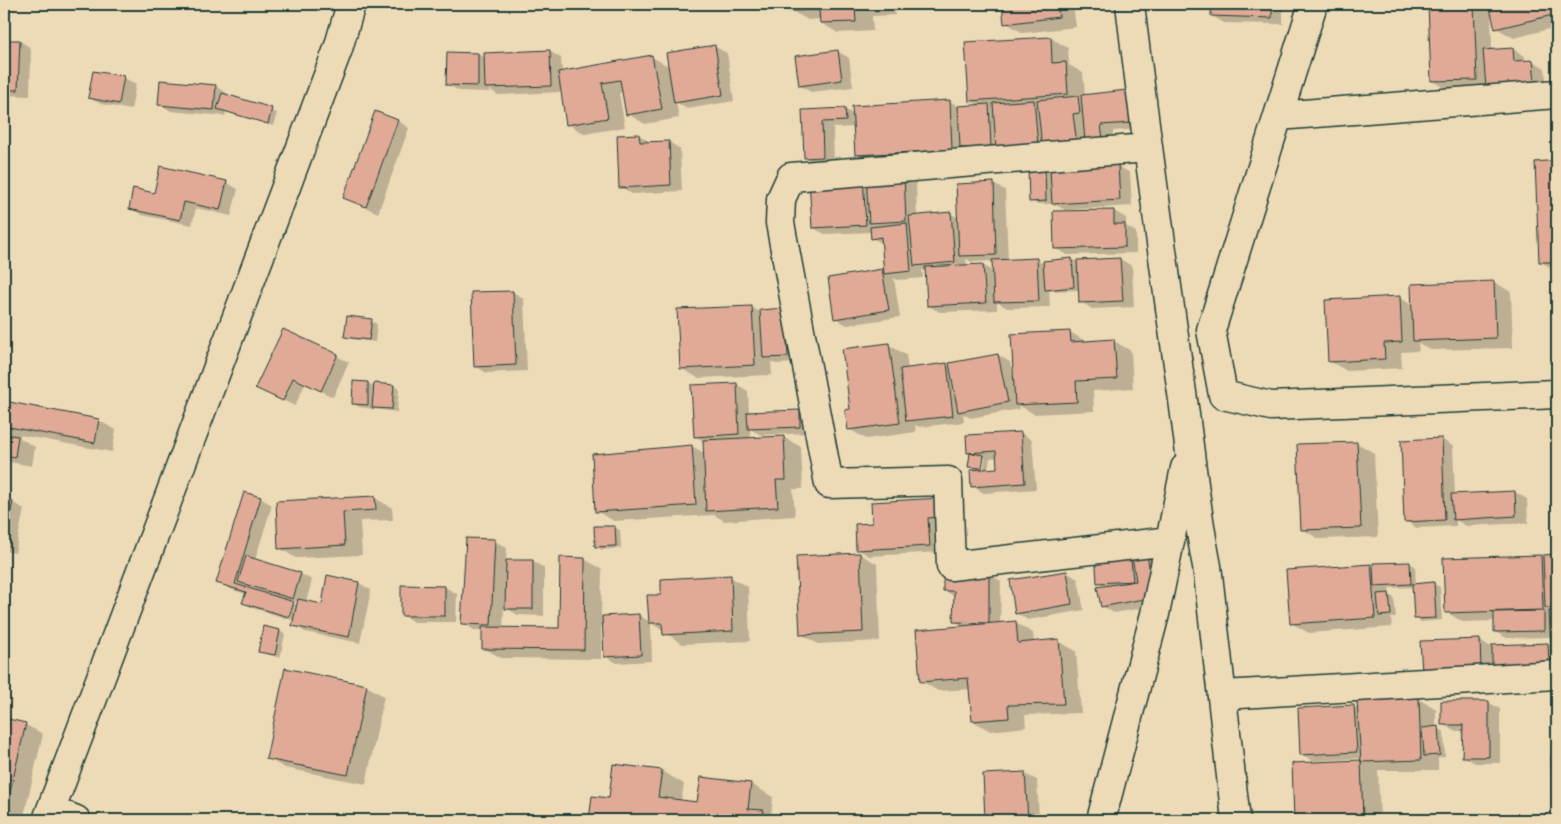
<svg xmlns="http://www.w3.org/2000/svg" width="1561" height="824" font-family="Mynerve,sans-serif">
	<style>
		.shadow { fill: #0003; fill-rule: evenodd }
		.building { fill: #e0aa96; stroke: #1f3d34 }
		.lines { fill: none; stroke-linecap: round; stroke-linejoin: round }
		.street-casing { stroke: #1f3d34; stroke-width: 31 }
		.street { stroke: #eddbb8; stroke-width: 28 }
	</style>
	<rect width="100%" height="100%" fill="#eddbb8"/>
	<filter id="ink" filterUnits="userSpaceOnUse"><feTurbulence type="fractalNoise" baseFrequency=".02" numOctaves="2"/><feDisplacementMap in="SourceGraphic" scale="10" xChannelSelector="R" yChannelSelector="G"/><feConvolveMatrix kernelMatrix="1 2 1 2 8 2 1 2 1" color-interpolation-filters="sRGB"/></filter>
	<g filter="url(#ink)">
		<path class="shadow" d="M790,4H894L895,15L872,16L873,31L838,33L821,23V19L808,20L790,10Z
			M965,4H984L969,6Z
			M1003,4H1073L1076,27L1023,33L1006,23Z
			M1212,4H1283V24L1224,23L1212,16Z
			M1430,4H1557V27L1514,38L1496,28L1491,12L1492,50L1513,49L1525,56V62L1533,61L1545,68L1547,91H1450L1432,81Z
			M1051,38L1068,48L1069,65L1083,73L1085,95L1127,92L1141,129L1113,131L1114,146L873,164L856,154L855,127L833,128L834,164H817L805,158L803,111L845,109L854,115L950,101L959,107L980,106L970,100Z
			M4,41H20L31,48L30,96L4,95Z
			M715,47L727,53L734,101L687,109L676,102L679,118L645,124L628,114L624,92L619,93L625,127L585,134L568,124L562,92L498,95L489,89V92L459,91L448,85L478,54L485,58L549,51L561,58L562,72L652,57L670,67Z
			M837,51L849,58L853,87L811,92L800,86Z
			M94,72L124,78L136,84L131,110L101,104L89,98Z
			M215,86L227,93V96L277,113L273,126L226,112L225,116L171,111L159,104Z
			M398,121L409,128L378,213L345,198Z
			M639,135L650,142H669L680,149L682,191L632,194L621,187Z
			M1557,162V271L1541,262L1536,163Z
			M1118,166L1130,173L1132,206L1065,210L1051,202V204H1036L1031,201L1044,168L1051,172V170Z
			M904,176L916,182L917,217L951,214L959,218L993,184L1005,190L1008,261L1036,260L1044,264L1072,259L1079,263L1078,261L1120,259L1132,266L1134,307L1092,309L1081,302L1080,290L1049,291L1050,307L1007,308L997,302V310L940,312L928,306L926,272L922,269L923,278L897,280L894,278L900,317L847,325L835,318L882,270L885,272L883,244L872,238V232L825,234L813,228L810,181ZM966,259L972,262L994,261V272L983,265L967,266Z
			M226,182L238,189L231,216L196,208L192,225L142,215L131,208L155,194Z
			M1114,211L1126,218V226L1136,232V253L1067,255L1055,248Z
			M1494,282L1511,292L1513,348L1432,350L1418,343L1419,351L1401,352L1402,368L1347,371L1329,361L1399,297L1413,306Z
			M513,292L524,299L527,371L487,373L475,366Z
			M752,307L761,313L784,310L799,363L776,364L771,362L772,375L698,378L681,368Z
			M371,321L377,324L375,342L351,339L345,336Z
			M283,331L349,362L333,397L305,384L295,406L257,388Z
			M1070,332L1087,342L1114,341L1131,351L1133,388L1093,391L1094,411L1034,414L1018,405L1019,409L971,418L963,414L964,422L919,427L915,425L916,432L866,439L849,429L852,411L889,345L906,355L908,369L947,365L951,367L998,355L1010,362L1014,381Z
			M368,383L375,387L394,386L399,389L397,412L359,407L353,403Z
			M736,384L748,391L749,413L800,411L811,418L812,433L761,435L750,429L751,439L783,437L801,447L803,489H793L795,516L725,521L714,515L614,521L596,511L643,449L692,446L704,453V442L695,436Z
			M4,403L98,420L116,430L112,452L20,435V438L35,447L32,466L4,461Z
			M1021,433L1032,440L1036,489L984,493L972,486L977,471L969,466L971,453L968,452ZM998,457L999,469L988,470L990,458ZM983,458H985L983,475L980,474Z
			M1441,439L1453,446L1455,495L1515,492L1527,499L1528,523L1466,526L1456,520V526L1417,528L1405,521Z
			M1357,443L1374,453L1378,537L1319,539L1302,529Z
			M260,498L272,505L255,560L301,574L312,580L306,602L323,605L328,577L359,583L371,590L360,643L305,632L294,625L295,621L256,609L244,603L246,594L230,589L218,582ZM290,600L298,602V606L289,601Z
			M375,498L392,508L393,520L360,521L362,555L296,558L279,548L277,502Z
			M4,500L12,502L24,509L15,553L4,551Z
			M941,500V552L869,556L857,549L873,524Z
			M614,527L620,530L621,548L602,550L596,546Z
			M467,539L495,541L507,548L506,561H533L544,568V616L518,615L504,607L503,629L560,630L584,559L602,569L601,617L639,615L650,622L663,596L730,577L748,587L750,641L682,644L651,623L652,661L617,663L605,656L603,622H601V659L501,658L484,648V630H474L463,623Z
			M1096,552L1158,555L1166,604L1114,613L1102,606L1106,587L1098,582Z
			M860,554L877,564L880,641L818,644L801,634Z
			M1557,555V673L1435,678L1479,640L1493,648L1548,644L1553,647L1552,637L1507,638L1495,632V621L1463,622L1446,612L1541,556L1545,558V556Z
			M1409,563L1415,566L1416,585L1434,584L1440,587L1442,620L1421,622L1415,618L1413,587L1389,588L1390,595L1394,598L1396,618H1391L1392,627L1309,633L1291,623L1371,566L1375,568Z
			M1066,572L1078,579L1084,610L1028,620L1016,613Z
			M989,574L1001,581L1000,624L1016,623L1033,633L1034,643L1058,641L1076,651L1081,713L1025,715L1026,727L990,731L973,721L970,689L938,691L921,681L964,627L955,621V597L944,590Z
			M445,587L457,594L456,622H414L402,615Z
			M279,631L285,634L280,658L260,652Z
			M366,686L384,696L366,784L285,768L267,758Z
			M1418,699L1436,709V728L1444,731L1445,757L1438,758V770H1378L1380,820H1296L1293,765L1362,763V758L1313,761L1301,754L1299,709L1354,707L1359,709Z
			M1488,702L1500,709V763H1475L1463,756L1464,731H1454L1442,724Z
			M4,720L26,725L43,734L23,820H4Z
			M1552,757H1557V820H1554Z
			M662,771L684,784L681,801L698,803L702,778L751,784L773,797L771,816L778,820H590L593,797L610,799Z
			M1025,774L1037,780L1039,820H986L984,775Z"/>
		<path class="building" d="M789,4H878V6L855,7L856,22L820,23L819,10L789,11Z
			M1002,4H1057L1059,17L1004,24Z
			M1211,4H1272V18L1211,16Z
			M1428,4H1474L1477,80L1431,81Z
			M1489,4H1556L1557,14L1495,29Z
			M1051,37L1052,63L1066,62L1068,94L969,101L965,42Z
			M4,40H20L18,90H4Z
			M715,45L723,95L674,103L666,53Z
			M1513,48L1514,61L1533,60L1535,85L1486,88L1483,50Z
			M550,50L551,86L485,88L484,53Z
			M838,50L842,80L799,86L795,56Z
			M447,52L478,53V86L446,85Z
			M652,55L662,109L626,115L620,80L602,83L608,118L566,125L558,72Z
			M93,71L124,76L119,104L88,98Z
			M160,80L216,85L214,110L158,105Z
			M1127,90L1130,123L1101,125L1103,139L1085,141L1081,95Z
			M222,93L272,108L268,124L217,109Z
			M1078,96L1080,113L1073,114L1077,144L1042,147L1037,100Z
			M950,100L952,150L855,155L852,106Z
			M1034,100L1038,145L996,148L993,103Z
			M989,104L991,147L960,148L958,106Z
			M845,108L846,121L822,122L823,157L804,158L802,110Z
			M375,111L398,120L366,207L343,198Z
			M639,134L640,142L669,141L671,185L619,188L617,135Z
			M1557,160V262H1539L1535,162Z
			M1118,165L1120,200L1052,204L1050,169Z
			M160,166L227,181L220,210L184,202L180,220L129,209L133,188L154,193Z
			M1028,167H1045L1046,201L1029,202Z
			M904,174L906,221L869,223L866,176Z
			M863,176L866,225L812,228L809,180Z
			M994,182L996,255L959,256L956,184Z
			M1114,210V224H1125V247L1054,249L1053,211Z
			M951,212L955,262L914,266L909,216Z
			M907,223L911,271L884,274L881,237L871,239L870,227Z
			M1037,258L1039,301L994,302L992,260Z
			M1072,258L1074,287L1045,290L1043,261Z
			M1120,258L1123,301L1079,303L1077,260Z
			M983,264L986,303L927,306L925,267Z
			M882,269L889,310L834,319L828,278Z
			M1494,281L1496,338L1413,341L1411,284Z
			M513,291L516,365L474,367L471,292Z
			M1400,296L1402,342L1384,343L1385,359L1328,362L1325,300Z
			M752,306L755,365L680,369L677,309Z
			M785,308L788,357L763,358L760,310Z
			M347,316L372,319L369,340L344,337Z
			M283,329L338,354L321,391L293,378L283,401L255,388Z
			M1070,331L1071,342L1114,339L1117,379L1076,381L1077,402L1015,405L1011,334Z
			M889,343L900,423L848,430L845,410L850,409L842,349Z
			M998,354L1008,402L958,412L949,363Z
			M947,363L953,416L906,421L900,369Z
			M353,381L368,382V405L352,404Z
			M374,383L394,385L392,409L372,408Z
			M737,383L739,434L694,437L691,385Z
			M4,401L99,419L95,443L4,426Z
			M800,410V427L748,429L747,412Z
			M1021,432L1025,483L971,487L970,470L997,468L996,451L967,453L966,435Z
			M4,434L18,436L15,457L4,455Z
			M784,436L786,480H776L778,507L706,511L703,440Z
			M1442,438L1445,520L1404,522L1401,440Z
			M1357,442L1361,528L1301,530L1297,444Z
			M692,445L696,505L595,512L592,454Z
			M970,453L984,455L982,468L968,467Z
			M1515,491L1516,516L1453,520L1451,494Z
			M244,492L261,497L235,584L294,602L289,617L242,603L246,592L216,583Z
			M375,496L376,510L343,512L345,545L278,549L276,501Z
			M941,498L942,517L928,518L930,546L856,550L855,524L872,523L871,502Z
			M4,499L13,501L4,546Z
			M594,526H615L616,546L595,547Z
			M466,538L495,539L491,625L461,624Z
			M1146,547L1154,597L1101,607L1097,587L1136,581L1131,550Z
			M1130,549L1133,581L1097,583L1095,551Z
			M860,553L863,632L800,635L796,556Z
			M1557,554V608H1545L1543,555Z
			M1541,555L1543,610L1445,613L1443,558Z
			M246,556L301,573L293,599L238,582Z
			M560,557L585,558L584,650L482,649V627L559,628Z
			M506,560H533V609H505Z
			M1410,562L1411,584L1374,586L1373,563Z
			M1371,564L1375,618L1290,624L1286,570Z
			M1067,571L1072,604L1015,614L1010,580Z
			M943,572L989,573V623L953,622L954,591H943Z
			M327,575L359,582L349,637L292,626L298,599L322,604Z
			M731,575L733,631L663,635L662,623H649L647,595H661V579Z
			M1434,582L1436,618L1414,619L1412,584Z
			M401,585L445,586V616H401Z
			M1389,593L1391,615L1379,616L1377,594Z
			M1544,611V631L1494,632V612Z
			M1549,611H1557V664H1552Z
			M639,614L641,655L604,657L602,616Z
			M1016,621L1018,643L1059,639L1064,704L1008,705L1009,718L972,721L968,678L920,682L916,630Z
			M263,626L280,630L275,655L258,652Z
			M1480,639L1481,670L1422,672L1420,641Z
			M1548,643L1549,667L1492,669V645Z
			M285,668L367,685L348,775L266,759Z
			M1419,698L1421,760L1361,762L1357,701Z
			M1441,701H1489V757H1462L1463,725H1441Z
			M1354,705L1357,752L1300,755L1298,708Z
			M4,718L26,723L4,818Z
			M1438,726L1440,755L1424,756L1422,728Z
			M1551,756H1557V820H1553Z
			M1361,760L1363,820H1294L1292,763Z
			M613,764L662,770L658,797L697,802L701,777L751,783L748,809L764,810L762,820H589L592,796L609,798Z
			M1025,772L1028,820H985L983,774Z"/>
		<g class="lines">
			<g class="street-casing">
				<path id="street" d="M1130,4C1145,132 1163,259 1181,386C1190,446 1195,507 1207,566L1236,820
					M1313,4L1211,330L1223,395L1271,406L1557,394
					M1278,116L1557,94
					M1147,148L791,177L781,199L780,223L829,484L948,481L951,566L1170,541
					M1223,695L1557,675
					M51,810L76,820
					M47,820L338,49L351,4
					M1101,820L1155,614L1185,468"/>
			</g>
			<use href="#street" class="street"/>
		</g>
	</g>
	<rect width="1561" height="824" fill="none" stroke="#eddbb8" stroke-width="20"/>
	<rect x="10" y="10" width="1541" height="804" fill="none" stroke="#1f3d34" stroke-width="2" filter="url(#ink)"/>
</svg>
